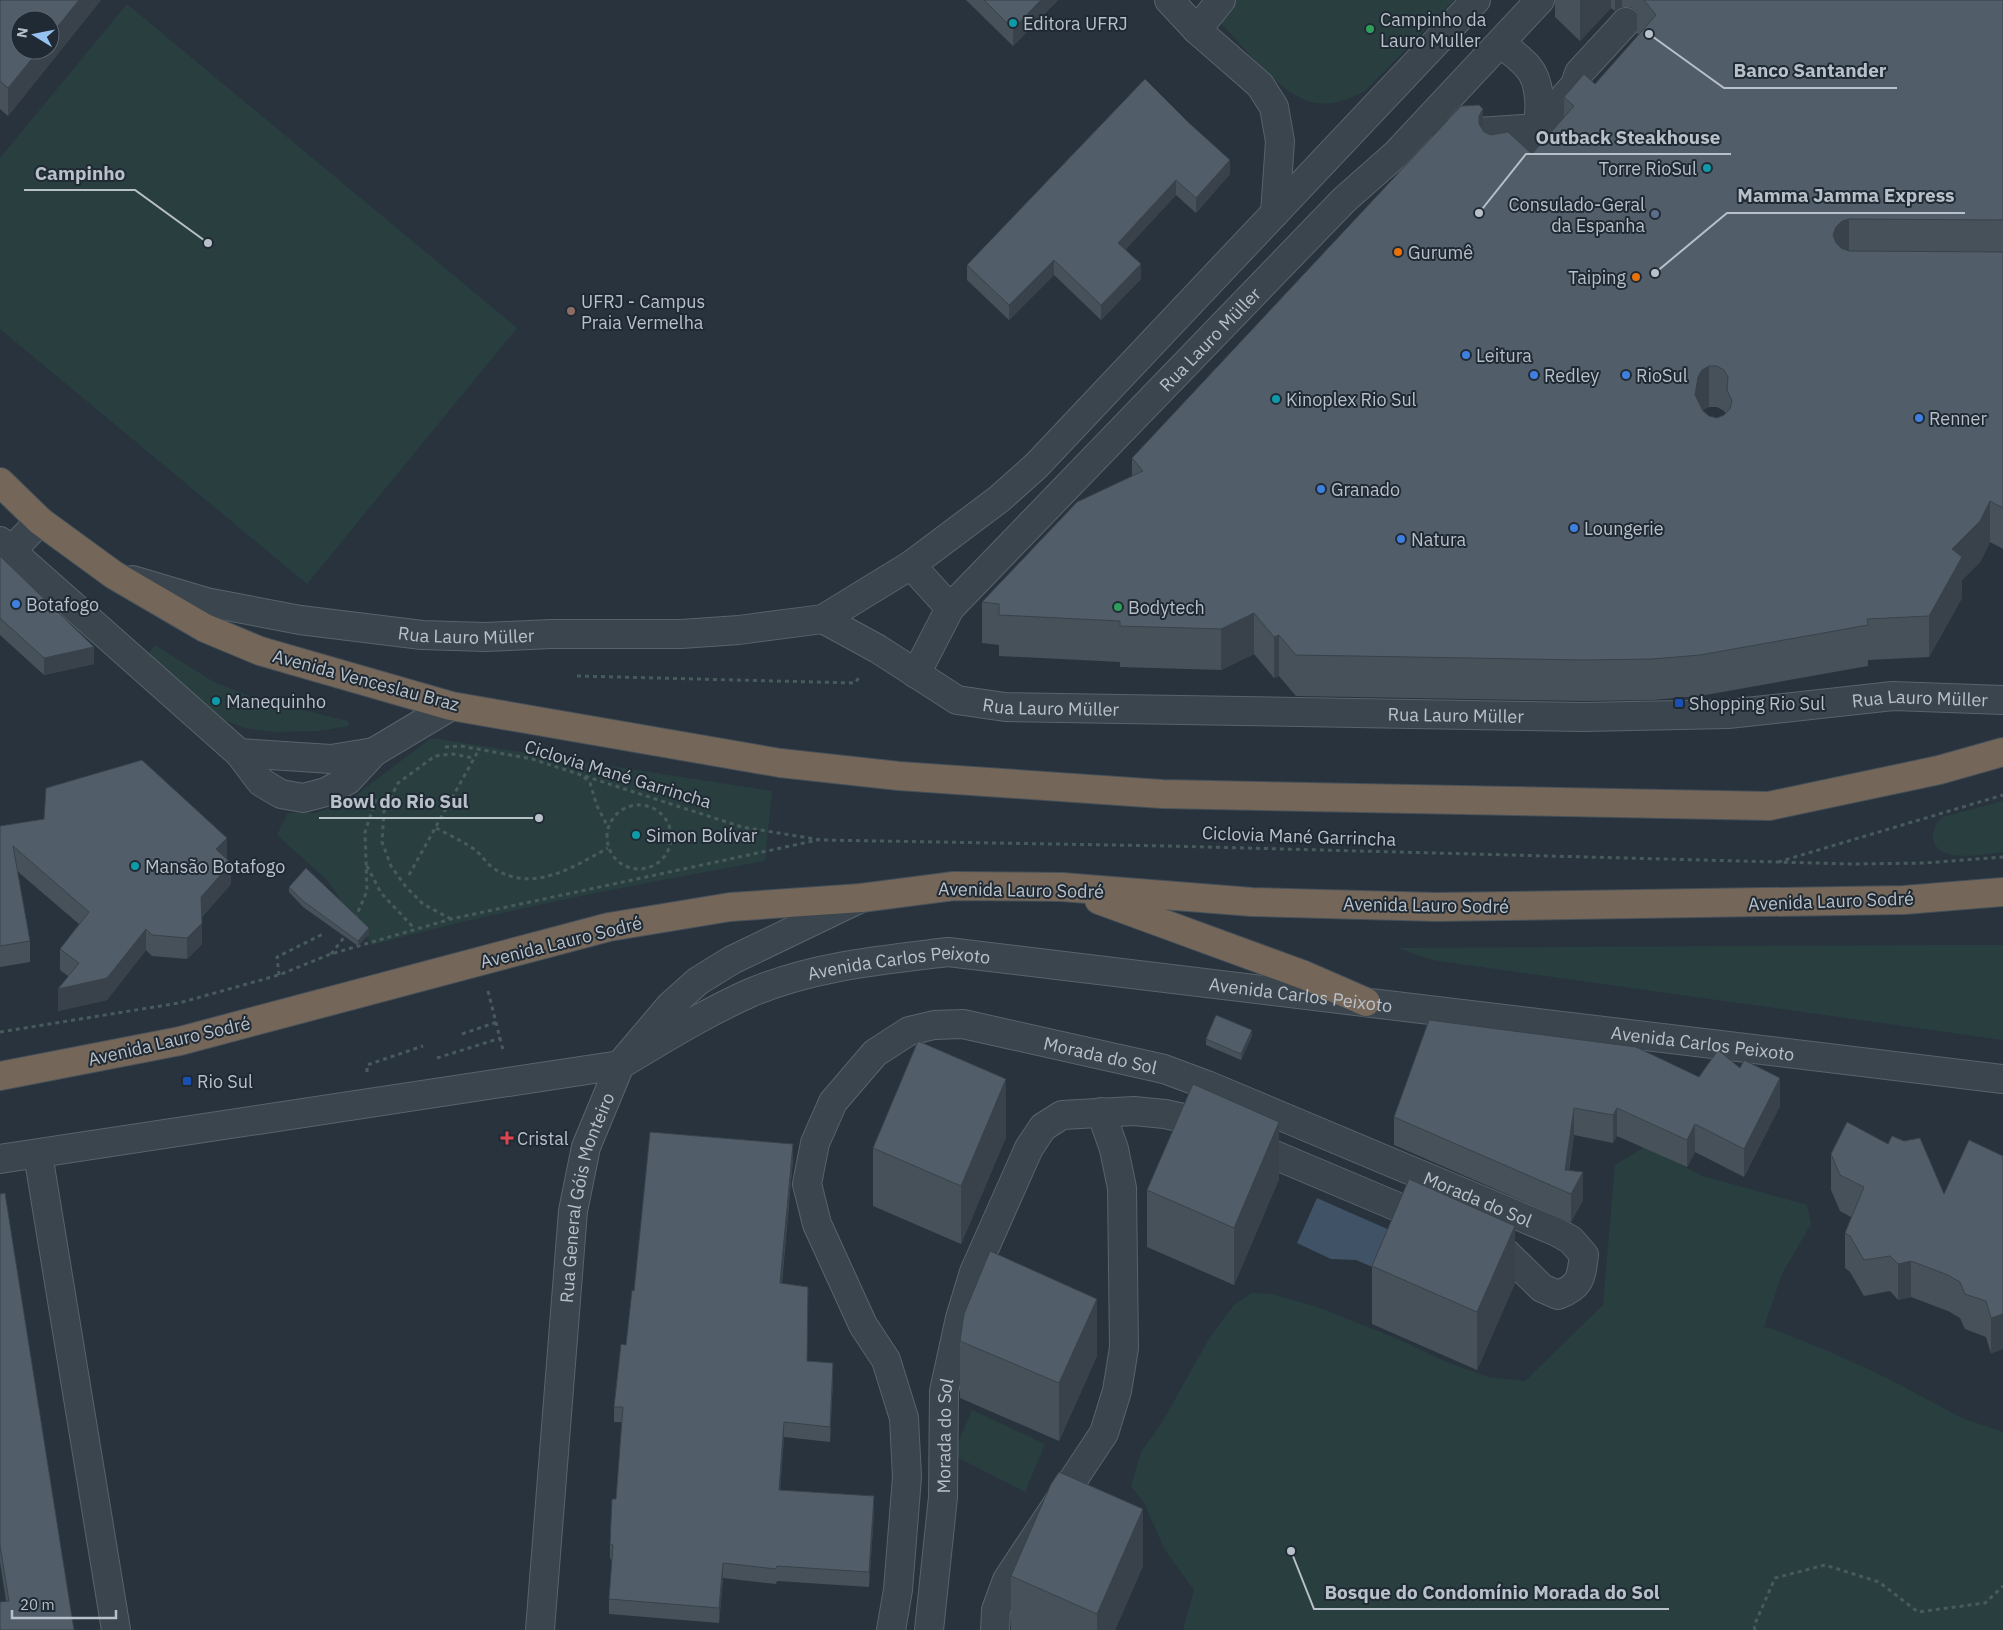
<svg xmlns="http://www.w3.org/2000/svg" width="2003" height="1630" font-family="'IBM Plex Sans',sans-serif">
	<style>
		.green { fill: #293f3f }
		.water { fill: #3f5266 }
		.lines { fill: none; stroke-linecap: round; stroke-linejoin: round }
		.minor-casing { stroke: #59636c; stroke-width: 30 }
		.highway-casing { stroke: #465059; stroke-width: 30 }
		.path { stroke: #485b5c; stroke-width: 3; stroke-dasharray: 4 4; stroke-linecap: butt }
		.minor { stroke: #3b454e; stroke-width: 28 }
		.highway { stroke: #746759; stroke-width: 28 }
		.wall { fill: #46515a; fill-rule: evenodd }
		.shaded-wall { fill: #39424a }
		.building { fill: #515e69; stroke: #39424a; fill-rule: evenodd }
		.culture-dot { fill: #0f9aa8; stroke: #202a34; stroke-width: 2 }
		.leisure-dot { fill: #2e9e5b; stroke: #202a34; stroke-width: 2 }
		.service-dot { fill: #5c6f8a; stroke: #202a34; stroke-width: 2 }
		.food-dot { fill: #e8710a; stroke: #202a34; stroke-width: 2 }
		.education-dot { fill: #8d6e63; stroke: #202a34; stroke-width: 2 }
		.shop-dot { fill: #3f7fe0; stroke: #202a34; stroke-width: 2 }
		.transit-dot { fill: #1a4fb4; stroke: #202a34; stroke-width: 2 }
		.health-dot { fill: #e0444e; stroke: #202a34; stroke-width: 2 }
		.labels { text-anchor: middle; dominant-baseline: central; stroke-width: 4; stroke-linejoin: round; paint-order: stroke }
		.poi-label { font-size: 18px; fill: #b8c0c9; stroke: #202a34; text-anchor: start }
		.street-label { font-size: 18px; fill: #b8c0c9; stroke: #202a34 }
		.leader { fill: none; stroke: #b8c0c9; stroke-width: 2 }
		.callout-dot { fill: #b8c0c9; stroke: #202a34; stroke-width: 2 }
		.callout-label { font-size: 19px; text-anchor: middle; font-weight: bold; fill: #b8c0c9; stroke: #202a34; stroke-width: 4; stroke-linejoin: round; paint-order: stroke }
	</style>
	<rect width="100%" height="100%" fill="#28333e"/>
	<path class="green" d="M1236,0H1454L1365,91C1350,99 1335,105 1317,103C1282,99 1242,44 1218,20Z
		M127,4L517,328L307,584L0,329V158Z
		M155,645L214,682L254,698L348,721L349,726L318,731L275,732L245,728L216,717L147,656Z
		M431,738L772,791L765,861C633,885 502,910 372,945L327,880L277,835L288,813H315L347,802Z
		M2003,801V852C1985,854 1935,865 1933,837C1933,828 1936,823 1943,817Z
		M1929,945H2003V1040L1432,960L1398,948Z
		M1645,1147L1703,1176L1807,1205L1811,1224L1782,1274L1764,1327L1776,1330L1830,1352L1885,1377L1962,1418L2003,1432V1630H1183L1194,1590L1165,1550L1144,1503L1131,1486L1141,1452L1161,1424L1209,1339L1234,1305L1252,1293L1272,1294L1317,1307L1398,1339L1444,1361L1488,1377L1525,1381L1603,1305L1615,1165Z
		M972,1410L1045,1444L1025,1492L953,1455Z"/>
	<path class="water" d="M1317,1198L1394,1232L1377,1269L1356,1260L1331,1259L1297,1243Z"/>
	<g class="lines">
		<g class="minor-casing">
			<g id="minor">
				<path d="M1169,0L1197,30L1260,85L1274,107L1280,141L1275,213"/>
				<path d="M1197,30L1221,0"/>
				<path d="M1501,43C1510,51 1520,58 1528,67C1541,82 1541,110 1537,128"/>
				<path d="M1446,134L1537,128"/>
				<path d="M1494,161L1510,156L1537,128L1575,85L1579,73L1626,22"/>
				<path d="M0,541L239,753L261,782L281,794L303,798L326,792L348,780L374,752L451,706"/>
				<path d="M11,551L40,521"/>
				<path d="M911,565L950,608"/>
				<path id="s1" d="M132,580L206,602L300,620L422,635L485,637L551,634H681L739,630L823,619L911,565L999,499L1036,466L1476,0"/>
				<path id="s2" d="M823,619L878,649L957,700L1005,707L1584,717L1728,714L1893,696L2003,700"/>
				<path id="s3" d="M916,674L950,608L1344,200L1396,154L1540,0"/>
				<path d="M239,753L331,759L374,752"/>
				<path d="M38,1154L116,1630"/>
				<path id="s4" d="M0,1159L620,1065C662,1040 705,1013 750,993C813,966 882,960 948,952L2003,1079"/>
				<path id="s5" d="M540,1630L573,1211L586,1147L620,1065L670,1006L698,981L732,960L861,898"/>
				<path id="s6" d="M891,1630L898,1590L907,1477L904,1418L886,1360L863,1325L817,1224L807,1184L815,1143L833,1102L875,1053L909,1031L934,1025L963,1024L1164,1069L1207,1085L1557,1232L1571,1240L1584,1255C1581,1278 1581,1286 1558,1295L1542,1288L1506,1253L1482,1243"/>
				<path id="s7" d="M929,1630L943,1497L944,1391L960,1318L974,1272L1029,1148L1043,1127L1062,1115L1134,1111L1165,1114L1192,1120L1431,1221"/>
				<path d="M995,1630L996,1610L1007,1580L1104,1433L1117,1391L1124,1348L1122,1188L1114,1149L1101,1112"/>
			</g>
		</g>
		<g class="highway-casing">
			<path id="highway" d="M0,482L40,521L114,575L205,628L260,651L451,706L780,763L899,776L1162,794L1769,806L1939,770L2003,752
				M1099,900L1304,975L1366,1002
				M0,1076L180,1041L609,927L730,907L861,898L954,886L1062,887L1252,902L1436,907L1904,900L2003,892"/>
		</g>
		<path class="path" d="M577,676L855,683L860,676
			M445,747L461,746L532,759L742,827L821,840L1169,846L1853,864L1925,863L2003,857
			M584,777L590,783L597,806L608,827
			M607 837a32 32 0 1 1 64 0a32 32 0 1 1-64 0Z
			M436,828C449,835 462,841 474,849C481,854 486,863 493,868C533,894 573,867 608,848
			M1778,862L2003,795
			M367,866L381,893L414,928
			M409,875L477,753
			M355,919L367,891L365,832L376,799
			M451,919L423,904L406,887L391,866L382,842L384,811L398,783L435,756L453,754L473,758
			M331,954L346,935
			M279,975L277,957L325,933
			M488,991L503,1050
			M0,1032L179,1003L279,975L331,954L451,919L818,840
			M462,1034L497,1022
			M437,1058L501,1038
			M367,1072V1065L423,1046
			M1755,1630L1754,1626L1775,1578L1825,1565L1879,1582L1918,1612L1985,1603L2003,1586"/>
		<use href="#minor" class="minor"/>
		<use href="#highway" class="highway"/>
	</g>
	<path class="wall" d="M0,0H101L8,116L0,109Z
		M966,0H1058L1013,46Z
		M1555,0H2003V549L1990,542L1980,562L1962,580V598L1929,657L1868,660V666L1700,696L1652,700L1584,701L1296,696L1279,676L1274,678L1254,654L1221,670L1120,667V662L999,656V645L982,643V602L1132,477V458L1483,131L1532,154L1564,117V97L1595,84L1639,35L1637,33V11L1630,7H1622L1615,11L1611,8L1580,41L1555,17ZM1709,407H1717L1724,411L1726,414L1724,415L1717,418L1709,416L1703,410Z
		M1145,79L1230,174L1196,213L1176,195L1125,250L1141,279L1101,320L1054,275L1009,320L967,280V265Z
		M0,556L94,664L44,675L0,635Z
		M0,826L227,859L231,884L202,917V944L187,959L152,956L146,950L107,1000L58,1011L68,976L60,970V949L79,924L17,871L30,941V962L0,967Z
		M289,887L369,934L358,946L303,907L289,892Z
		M1252,1036L1241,1060L1206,1045V1039Z
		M1699,1077L1780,1106L1744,1177L1695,1152L1687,1167L1617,1136L1613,1143L1574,1135L1569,1171L1583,1200L1571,1222L1394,1145V1117Z
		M1006,1137L961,1244L873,1206V1148Z
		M1831,1154L1944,1194L2003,1156L1991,1354L1986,1337L1965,1329L1960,1318L1948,1311L1911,1297L1898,1300L1890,1291L1864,1296L1850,1272L1845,1268V1233L1851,1217L1840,1211L1831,1190Z
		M793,1159L782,1283L807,1361L833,1378L830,1442L784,1437L780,1490L874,1511L869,1587L777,1581L776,1584L723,1578L719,1623L609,1614V1599L612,1560L610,1559V1544L616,1499L622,1422H614V1407L626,1345L634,1291Z
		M1279,1179L1234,1285L1147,1247V1190Z
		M0,1194L74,1630L6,1601L0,1562Z
		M1372,1266L1515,1283L1477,1370L1372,1324Z
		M960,1341L1097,1356L1059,1441L960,1398Z
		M1143,1566L1115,1630H1011V1576Z"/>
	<path class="shaded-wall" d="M79,0H101L8,116V88L39,50H50V36Z
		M1041,0H1058L1013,46V29Z
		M1580,0H1611V8L1580,41Z
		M1615,0H1622V7L1615,11Z
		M1483,109V150L1479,157V116Z
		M1230,160V174L1196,213V198Z
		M1176,180V195L1118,258V243Z
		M1849,219V260L1842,262L1833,235L1836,227L1842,221Z
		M1054,260V275L1009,320V305Z
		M1141,264V279L1101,320V305Z
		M1709,366V407L1702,411L1695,395L1698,377L1702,370Z
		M1990,501V542L1980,562L1962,580V598L1929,657V616L1952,549Z
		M1254,613V654L1221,670V629Z
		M1279,635V676L1274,678V637Z
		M94,647V664L44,675V658Z
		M227,838V859L216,849Z
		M231,863V884L201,918V897Z
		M202,923V944L187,959V938Z
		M369,928V934L358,946V941Z
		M146,929V950L107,1000L58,1011V989Z
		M1252,1030V1036L1241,1060V1054Z
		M1780,1078V1106L1744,1177V1149Z
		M1006,1079V1137L961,1244V1186Z
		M1574,1108V1135L1565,1192V1170Z
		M1617,1108V1136L1613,1143V1115Z
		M1279,1122V1179L1234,1285V1228Z
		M1695,1124V1152L1687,1167V1140Z
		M793,1144V1159L780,1298V1283Z
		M1583,1172V1200L1571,1222V1194Z
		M1515,1226V1283L1477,1370V1312Z
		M1911,1261V1297L1898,1300V1264Z
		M1097,1299V1356L1059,1441V1383Z
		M2003,1314V1349L1991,1354V1318Z
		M833,1363V1378L830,1442V1427Z
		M784,1422V1437L779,1505V1490Z
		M874,1496V1511L869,1587V1572Z
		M1143,1509V1566L1115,1630H1097V1614Z
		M723,1563V1578L719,1623V1608Z"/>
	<path class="building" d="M0,0H79L50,36V20H20V50H39L8,88L0,81Z
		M984,0H1041L1013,29Z
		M1644,0H2003V220L1849,219L1842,221L1836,227L1833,235L1836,243L1841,248L1849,251L2003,252V508L1990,501L1980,521L1952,549L1962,557L1929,616L1867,619L1868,625L1700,655L1652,659L1584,660L1296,655L1279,635L1274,637L1254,613L1221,629L1120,626V621L999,615V604L982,602L1077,502L1143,471L1132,458L1461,106L1479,105L1483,109L1479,116V124L1484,132L1491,135L1508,132L1532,154L1574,106L1564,97L1584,74L1595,84L1656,15ZM1709,366H1717L1724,370L1728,377L1727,390L1732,401L1730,409L1724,415L1717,418L1709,416L1703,411L1695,395L1698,377L1702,370Z
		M1145,79L1188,122L1230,160L1196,198L1176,180L1118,243L1141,264L1101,305L1054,260L1009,305L967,265Z
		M0,556L94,647L44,658L0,618Z
		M142,760L227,838L216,849L231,863L201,897L202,923L187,938L152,935L146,929L107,978L58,989L79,963L60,949L89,912L13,846L30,941L0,946V826L44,819L46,788Z
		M306,868L369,928L358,941L303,901L289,887Z
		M1216,1015L1252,1030L1241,1054L1206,1039Z
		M1429,1020L1636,1047L1699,1077L1718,1050L1740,1068L1744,1060L1780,1078L1744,1149L1695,1124L1687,1140L1617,1108L1613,1115L1574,1108L1565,1170L1583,1172L1571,1194L1394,1117Z
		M918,1041L1006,1079L961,1186L873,1148Z
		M1193,1084L1279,1122L1234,1228L1147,1190Z
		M1847,1122L1888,1144L1892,1136L1904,1141L1920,1138L1944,1194L1969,1140L2003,1156V1314L1991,1318L1986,1301L1965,1294L1960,1282L1948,1275L1911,1261L1898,1264L1890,1256L1864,1260L1850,1236L1845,1233L1864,1187L1840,1175L1831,1154Z
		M650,1132L793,1144L780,1283L808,1287L807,1361L833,1363L830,1427L784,1422L779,1490L874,1496L869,1572L777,1566L776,1569L723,1563L719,1608L609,1599L613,1545L610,1544L612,1499H616L623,1407H614L621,1344L626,1345L632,1290L634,1291Z
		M1409,1179L1515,1226L1477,1312L1372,1266Z
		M5,1193L74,1630H0V1602L9,1601L0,1545V1194Z
		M990,1251L1097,1299L1059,1383L960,1341L964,1314Z
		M1059,1472L1143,1509L1097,1614L1011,1576L1051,1484Z"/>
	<g class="culture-dot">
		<circle cx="1013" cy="23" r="5"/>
		<circle cx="1707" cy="168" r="5"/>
		<circle cx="1276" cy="399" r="5"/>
		<circle cx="216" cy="701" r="5"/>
		<circle cx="636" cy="835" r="5"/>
		<circle cx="135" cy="866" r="5"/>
	</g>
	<g class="leisure-dot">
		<circle cx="1370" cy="29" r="5"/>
		<circle cx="1118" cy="607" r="5"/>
	</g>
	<circle class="service-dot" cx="1655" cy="214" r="5"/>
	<g class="food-dot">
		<circle cx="1398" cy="252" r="5"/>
		<circle cx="1636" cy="277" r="5"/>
	</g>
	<circle class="education-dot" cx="571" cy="311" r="5"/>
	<g class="shop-dot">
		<circle cx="1466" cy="355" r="5"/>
		<circle cx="1534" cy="375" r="5"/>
		<circle cx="1626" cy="375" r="5"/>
		<circle cx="1919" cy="418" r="5"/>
		<circle cx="1321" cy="489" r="5"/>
		<circle cx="1574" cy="528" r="5"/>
		<circle cx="1401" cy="539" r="5"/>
		<circle cx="16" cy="604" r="5"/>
	</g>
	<g class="transit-dot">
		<rect x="1674" y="698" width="10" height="10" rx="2.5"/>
		<rect x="182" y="1076" width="10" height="10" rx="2.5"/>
	</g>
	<path class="health-dot" d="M504.5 1130.5h5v5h5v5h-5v5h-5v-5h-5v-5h5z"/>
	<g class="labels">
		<g class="poi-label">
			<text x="1380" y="19">Campinho da<tspan x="1380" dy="21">Lauro Muller</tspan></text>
			<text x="1023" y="23">Editora UFRJ</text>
			<text x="1697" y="168" text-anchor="end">Torre RioSul</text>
			<text x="1645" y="204" text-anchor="end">Consulado-Geral<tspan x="1645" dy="21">da Espanha</tspan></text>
			<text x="1408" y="252">Gurumê</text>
			<text x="1626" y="277" text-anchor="end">Taiping</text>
			<text x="581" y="301">UFRJ - Campus<tspan x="581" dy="21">Praia Vermelha</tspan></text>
			<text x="1476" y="355">Leitura</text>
			<text x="1544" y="375">Redley</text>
			<text x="1636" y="375">RioSul</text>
			<text x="1286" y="399">Kinoplex Rio Sul</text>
			<text x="1929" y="418">Renner</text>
			<text x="1331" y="489">Granado</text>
			<text x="1584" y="528">Loungerie</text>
			<text x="1411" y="539">Natura</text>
			<text x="26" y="604">Botafogo</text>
			<text x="1128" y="607">Bodytech</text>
			<text x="226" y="701">Manequinho</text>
			<text x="1689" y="703">Shopping Rio Sul</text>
			<text x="646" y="835">Simon Bolívar</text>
			<text x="145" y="866">Mansão Botafogo</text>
			<text x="197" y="1081">Rio Sul</text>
			<text x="517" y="1138">Cristal</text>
		</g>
		<g class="street-label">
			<text stroke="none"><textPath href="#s3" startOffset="448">Rua Lauro Müller</textPath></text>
			<text stroke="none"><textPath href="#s1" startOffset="340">Rua Lauro Müller</textPath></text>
			<text transform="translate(366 680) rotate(15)">Avenida Venceslau Braz</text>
			<text stroke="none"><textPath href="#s2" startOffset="1121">Rua Lauro Müller</textPath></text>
			<text stroke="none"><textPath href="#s2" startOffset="251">Rua Lauro Müller</textPath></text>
			<text stroke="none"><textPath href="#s2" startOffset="656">Rua Lauro Müller</textPath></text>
			<text transform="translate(618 774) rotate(17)">Ciclovia Mané Garrincha</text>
			<text transform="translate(1299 836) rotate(2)">Ciclovia Mané Garrincha</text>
			<text transform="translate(1021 890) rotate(1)">Avenida Lauro Sodré</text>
			<text transform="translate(1831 901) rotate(-2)">Avenida Lauro Sodré</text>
			<text transform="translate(1426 905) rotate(1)">Avenida Lauro Sodré</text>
			<text transform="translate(561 942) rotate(-14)">Avenida Lauro Sodré</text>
			<text stroke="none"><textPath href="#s4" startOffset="929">Avenida Carlos Peixoto</textPath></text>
			<text stroke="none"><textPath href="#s4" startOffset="1334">Avenida Carlos Peixoto</textPath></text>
			<text transform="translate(169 1041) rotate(-13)">Avenida Lauro Sodré</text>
			<text stroke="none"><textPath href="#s4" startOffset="1739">Avenida Carlos Peixoto</textPath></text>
			<text stroke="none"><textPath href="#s6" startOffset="855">Morada do Sol</textPath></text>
			<text stroke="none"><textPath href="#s5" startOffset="436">Rua General Góis Monteiro</textPath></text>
			<text stroke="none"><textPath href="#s6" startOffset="1260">Morada do Sol</textPath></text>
			<text stroke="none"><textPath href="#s7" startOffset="195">Morada do Sol</textPath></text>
		</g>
	</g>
	<path class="leader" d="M1649 34L1724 88H1897M1479 213L1526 154H1731M208 243L135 190H24M1655 273L1727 213H1965M539 818L478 818H319M1291 1551L1314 1609H1669"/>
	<g class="callout-dot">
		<circle cx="1649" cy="34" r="5"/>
		<circle cx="1479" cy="213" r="5"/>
		<circle cx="208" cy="243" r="5"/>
		<circle cx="1655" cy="273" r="5"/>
		<circle cx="539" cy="818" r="5"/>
		<circle cx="1291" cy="1551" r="5"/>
	</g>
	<g class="callout-label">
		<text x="1810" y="77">Banco Santander</text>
		<text x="1628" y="144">Outback Steakhouse</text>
		<text x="80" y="180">Campinho</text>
		<text x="1846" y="202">Mamma Jamma Express</text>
		<text x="399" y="808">Bowl do Rio Sul</text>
		<text x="1492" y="1599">Bosque do Condomínio Morada do Sol</text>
	</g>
	<g transform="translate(35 35) rotate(280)"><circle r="24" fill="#202a34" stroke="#5d6670"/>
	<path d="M0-4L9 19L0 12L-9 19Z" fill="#96c1f0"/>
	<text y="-8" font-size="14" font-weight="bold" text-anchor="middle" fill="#b8c0c9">N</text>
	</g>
	<path d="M12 1610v8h104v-8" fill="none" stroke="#b8c0c9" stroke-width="2.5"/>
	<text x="20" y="1610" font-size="15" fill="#b8c0c9" stroke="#202a34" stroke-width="4" paint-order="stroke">20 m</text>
</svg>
